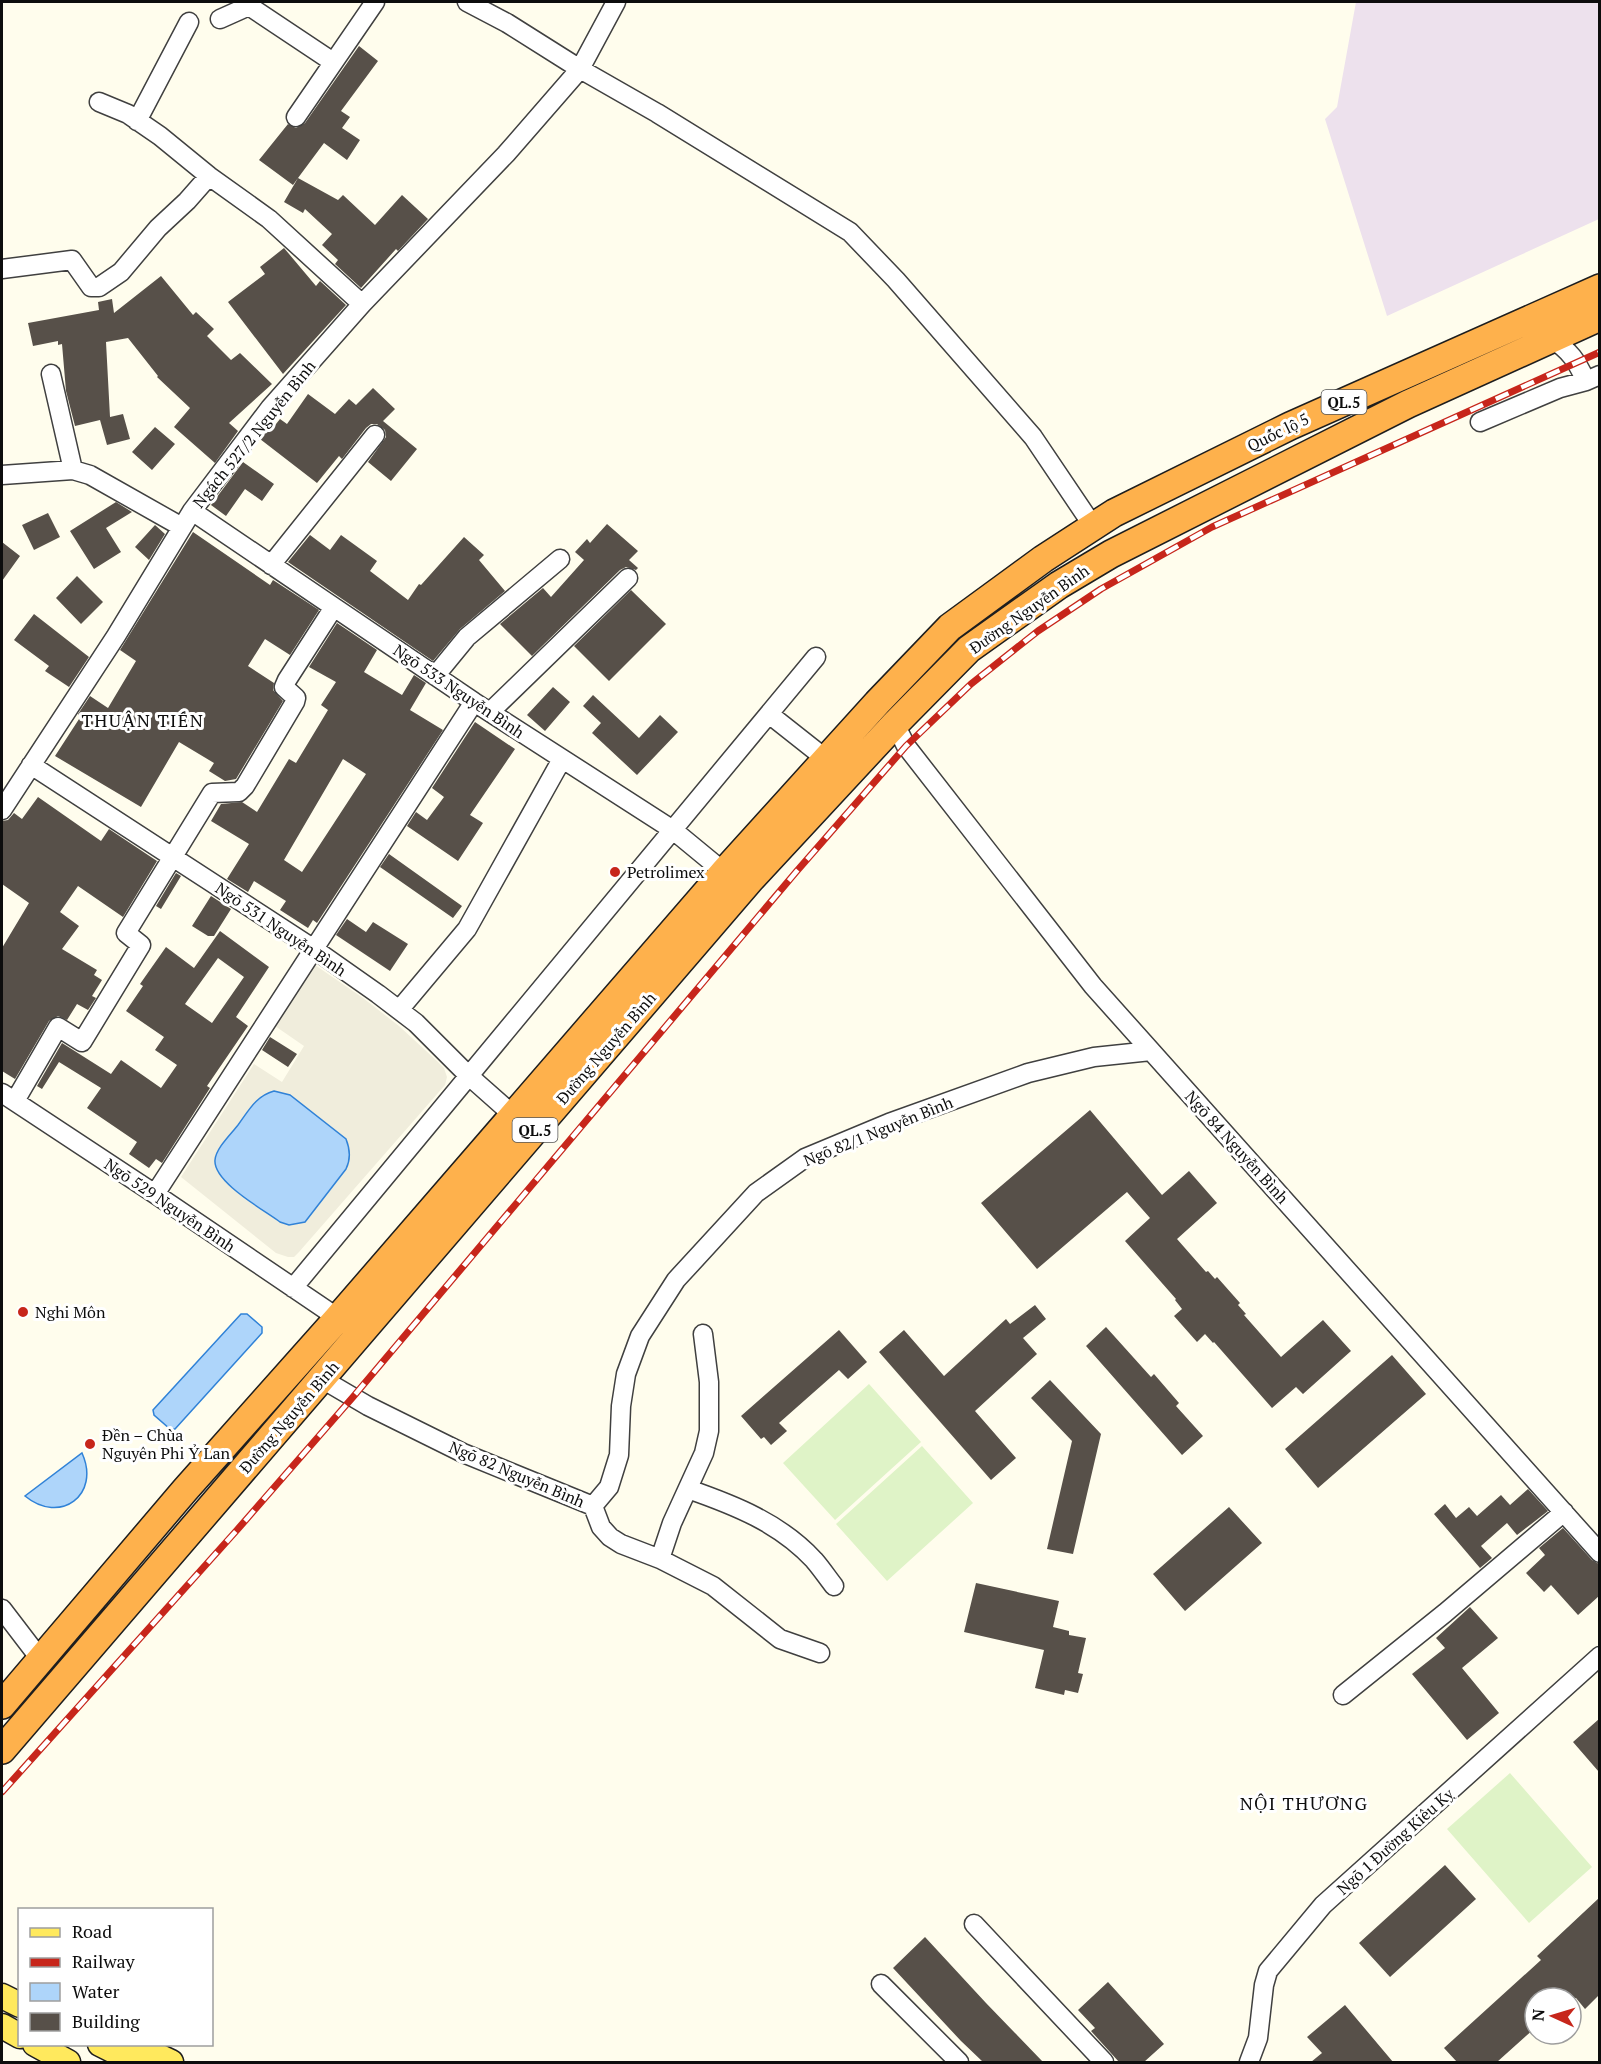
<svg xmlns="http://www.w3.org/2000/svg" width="1601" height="2064" font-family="'PT Serif',serif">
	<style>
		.industrial { fill: #ede1ed }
		.pitch { fill: #dff3c7 }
		.plaza { fill: #f0eddc }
		.water { fill: #aed5fa; stroke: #3082d7; stroke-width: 1.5 }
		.building { fill: #575049; fill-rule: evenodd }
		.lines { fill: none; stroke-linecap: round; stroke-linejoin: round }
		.minor-casing { stroke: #404040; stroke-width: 21 }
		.major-casing { stroke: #1e1e1e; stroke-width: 27 }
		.highway-casing { stroke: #1e1e1e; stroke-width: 30 }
		.minor { stroke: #fff; stroke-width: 18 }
		.major { stroke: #ffe95d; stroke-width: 24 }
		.highway { stroke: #feb14c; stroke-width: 27 }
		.rail-casing { stroke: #c7261b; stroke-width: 7 }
		.rail { stroke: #fff; stroke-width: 4.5; stroke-dasharray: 14; stroke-linecap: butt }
		.poi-dot { fill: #c7261b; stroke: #fff; stroke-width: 2 }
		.labels { text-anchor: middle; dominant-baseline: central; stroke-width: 6; stroke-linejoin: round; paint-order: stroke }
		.shield { fill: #fff; stroke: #565656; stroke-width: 1.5 }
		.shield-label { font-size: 15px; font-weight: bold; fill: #0d0d0d }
		.street-label { font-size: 16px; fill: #0d0d0d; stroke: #fff }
		.poi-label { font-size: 16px; fill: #0d0d0d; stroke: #fff; text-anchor: start }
		.neighbourhood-label { font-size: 18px; letter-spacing: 1.5px; fill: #0d0d0d; stroke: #fff }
	</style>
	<rect width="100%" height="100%" fill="#fffded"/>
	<path class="industrial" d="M1356,2H1599V219L1387,316L1325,119L1337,107Z"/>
	<path class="pitch" d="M869,1384L921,1442L835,1520L783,1463Z
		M922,1446L973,1503L887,1581L836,1524Z
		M1510,1773L1592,1867L1529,1923L1447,1829Z"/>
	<path class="plaza" d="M315,965L363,998L399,1026L437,1061L444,1068L447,1077L445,1085L299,1252L294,1257H288L276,1253L181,1177L254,1064L282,1082L304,1046L275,1026Z"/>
	<path class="water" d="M274,1091L290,1095L346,1139C350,1149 351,1159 346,1169L305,1222L289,1225L280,1222C264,1210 213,1182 215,1160C216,1148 231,1134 238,1125C249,1110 256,1096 274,1091Z
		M241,1314H247L262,1327V1333L175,1429H170L154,1415L153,1410Z
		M82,1453C101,1495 60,1525 25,1496Z"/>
	<path class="building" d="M359,46L378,61L341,111L350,117L342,128L360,140L347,160L324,143L298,178L338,200L343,195L375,225L402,195L428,219L398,251L396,249L361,288L335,264L338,260L322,245L332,234L305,209L303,213L284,202L298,178L293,185L259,160L288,124L296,128L305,123Z
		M284,248L316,286L320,281L346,305L283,374L228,302L265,274L260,267Z
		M161,276L193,315L196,312L214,329L207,336L231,360L240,353L272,384L229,423L238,431L215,463L174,427L190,408L157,377L158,376L128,338L106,342L110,417L123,414L130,439L107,445L100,420L75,426L66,391L62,344L58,345V341L33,346L28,323L99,310L98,302L112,299L114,313Z
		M373,388L395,409L383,421L417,449L391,481L368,462L386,437L385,430L377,424H371L366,428L342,459L339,456L317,483L260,439L270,427L272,429L280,419L287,424L308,394L335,414L349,399L356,405Z
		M155,427L175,444L152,470L132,452Z
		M243,462L274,484L262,501L245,489L226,516L211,505Z
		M116,502L132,512L106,528L121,552L94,569L70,531Z
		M48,513L60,537L34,550L22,525Z
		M607,524L638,551L629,560L638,568L636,570L626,567L620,570L532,656L500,624L543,588L551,597L584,560L575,552L587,539L590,543Z
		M155,525L165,534L149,560L135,547Z
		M193,532L270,585L273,580L319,610L290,655L265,639L248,666L274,683L273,690L283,701L236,779L225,781L209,771L214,763L179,742L141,807L55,756L81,716L78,714L90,696L108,708L136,661L120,650Z
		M310,535L330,550L341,535L377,561L370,571L408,600L419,584L421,585L464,537L484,555L479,560L505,591L460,629L433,661L288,562Z
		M2,542L20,556L2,581Z
		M77,576L103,602L81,624L56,598Z
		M631,590L666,624L609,681L574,646Z
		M34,614L89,657L69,687L45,671L49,666L14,640Z
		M337,623L377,650L364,672L402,695L414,675L426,683L410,710L443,730L317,923L313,920L308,928L280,910L286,901L254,881L248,892L227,879L249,844L211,821L221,804L242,802L257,812L289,759L296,763L328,710L321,705L336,682L309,667ZM343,759L366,774L302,872L284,860Z
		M553,687L570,702L545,731L527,715Z
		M593,695L639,738L660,715L678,732L637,775L592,733L601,723L583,706Z
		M475,722L515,749L470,815L483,823L458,861L407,826L416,812L427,820L444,797L432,788Z
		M38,797L101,841L109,829L157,861L123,917L78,886L60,912L79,926L62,949L97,970L94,975L102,980L92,996L96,998L88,1010L77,1004L67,1020L58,1016L49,1021L15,1079L2,1071V948L29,903L2,884V821L8,820L14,813L22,819Z
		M389,854L462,906L453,918L380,867Z
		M176,873L181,876L161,909L156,906Z
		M211,896L231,909L214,936H208L192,926Z
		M347,919L366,932L373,922L408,944L390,971L336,935Z
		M220,931L269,967L236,1017L248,1026L207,1086L210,1088L162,1163L156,1159L149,1168L129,1154L137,1142L87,1108L101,1088L59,1062L42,1089L37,1086L62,1043L111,1074L121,1060L161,1088L177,1065L155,1050L164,1037L126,1011L143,986L140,984L166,947L194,968ZM218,958L244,977L212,1023L185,1004Z
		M270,1037L297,1054L288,1067L262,1050Z
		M1090,1110L1162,1195L1189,1171L1217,1203L1177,1239L1206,1272L1208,1271L1215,1279L1217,1277L1240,1303L1238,1305L1246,1314L1244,1315L1281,1357L1323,1320L1351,1351L1303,1394L1296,1387L1272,1408L1214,1342L1213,1343L1205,1334L1197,1342L1174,1316L1182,1309L1175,1300L1176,1299L1125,1241L1150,1218L1127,1192L1037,1269L981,1203Z
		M1035,1305L1046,1319L1023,1338L1037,1354L975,1411L1016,1458L991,1480L879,1352L904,1330L944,1376L1006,1319L1010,1324Z
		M1106,1327L1151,1377L1154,1374L1179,1403L1176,1406L1203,1436L1182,1455L1086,1346Z
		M839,1330L867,1362L848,1379L839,1370L779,1423L787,1431L771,1445L764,1437L761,1439L741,1416Z
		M1392,1355L1426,1394L1318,1488L1285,1449Z
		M1050,1380L1101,1434L1073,1554L1047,1549L1072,1441L1031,1398Z
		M1528,1489L1548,1511L1517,1535L1507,1523L1481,1546L1492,1558L1480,1568L1434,1514L1445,1504L1456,1518L1469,1507L1477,1516L1501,1495L1510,1505Z
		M1229,1507L1262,1543L1185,1611L1153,1574Z
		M1563,1528L1592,1560L1599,1564V1596L1578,1615L1551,1585L1544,1592L1526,1573L1545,1555L1539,1548Z
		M976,1583L1059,1601L1053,1627L1069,1631V1635L1086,1638L1078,1673L1083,1674L1078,1693L1065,1690L1064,1695L1035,1688L1044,1650L964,1632Z
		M1470,1607L1498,1638L1462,1668L1499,1713L1467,1740L1412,1674L1445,1648L1436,1638Z
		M1599,1719V1772L1573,1742Z
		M1445,1865L1476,1899L1390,1977L1359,1943Z
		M1599,1898V1995L1585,2009L1576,1998H1535V2028L1497,2062H1457L1444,2048L1541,1960L1537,1956Z
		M925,1937L986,2003L1043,2062H983L961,2041L893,1968Z
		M1108,1982L1164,2044L1144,2062H1119L1091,2031L1095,2028L1078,2010Z
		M1345,2005L1393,2062H1311L1322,2053L1307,2037Z"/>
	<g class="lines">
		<g class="minor-casing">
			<path id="minor" d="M467,2L507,23L580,69L657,113L850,232L896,280L1033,437L1093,526
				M220,19L249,6L333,62
				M99,102L128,114L160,136L209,176L269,219L362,304
				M296,117L375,2
				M137,121L189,22
				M2,269L72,260L91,287H99L121,272L158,228L187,201L209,176
				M1551,338C1571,352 1576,360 1586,381L1600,375
				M51,374L73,470
				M1480,422L1560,388L1586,381
				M2,475L73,470L90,475L182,527
				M192,511L474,702L673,830L724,872
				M271,565L375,435
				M435,676L467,637L560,559
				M490,712L628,578
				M769,714L826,759
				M895,724L906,746L1093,986L1600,1553
				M31,765L314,949L378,994L416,1023L469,1076L513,1115
				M2,810L116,636L192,511L270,408L362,304L506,154L580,69L616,2
				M399,1010L467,929L562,759
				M2,1093L155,1194L338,1318
				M15,1101L58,1027L82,1042L141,945L126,933L212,793L239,792L245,786L295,702L296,698L284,687L287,680L334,607
				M155,1194L474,702
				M293,1288L816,657
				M322,1379L368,1406L463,1453L593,1506L601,1527L610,1537L621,1544L660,1559L713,1586L780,1639L820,1653
				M688,1489C734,1505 780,1523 814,1560C821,1568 827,1577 834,1586
				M593,1506L609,1487L619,1455L621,1406L626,1374L640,1336L676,1280L756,1193L805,1158L889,1123L1028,1073L1094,1057L1151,1051
				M660,1559L672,1523L704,1453L709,1431V1382L703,1334
				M2,1609L41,1660
				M1343,1695L1445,1613L1564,1512
				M974,1924L1104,2062
				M881,1984L959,2062
				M1249,2062L1258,2038L1264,1985L1268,1971L1323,1905L1600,1656"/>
		</g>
		<g class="major-casing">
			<path id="major" d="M2,1996L20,2005
				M2,2026L20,2036
				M35,2044L68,2062
				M100,2044L136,2062
				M133,2044L171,2062"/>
		</g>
		<g class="highway-casing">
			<path id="highway" d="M2,1705L185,1490L338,1318L724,872L877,703L950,627L1043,559L1114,513L1290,426L1600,288
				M2,1750L751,879L895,724L969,649L1059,585L1111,554L1408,404L1600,317"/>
		</g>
		<use href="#minor" class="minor"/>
		<use href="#major" class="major"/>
		<use href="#highway" class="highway"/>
		<g class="rail-casing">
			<path id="rail" d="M2,1792L237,1530L353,1397L796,872L906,746L971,684L1038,631L1101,589L1212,527L1600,352"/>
		</g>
		<use href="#rail" class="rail"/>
	</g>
	<g class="poi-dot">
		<circle cx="615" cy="872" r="6"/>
		<circle cx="23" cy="1312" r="6"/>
		<circle cx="90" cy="1444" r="6"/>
	</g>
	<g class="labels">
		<g class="shield">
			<rect x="1321.5" y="390" width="45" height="24" rx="4.5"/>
			<rect x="512.5" y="1118" width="45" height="24" rx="4.5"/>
		</g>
		<g class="shield-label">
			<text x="1344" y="402">QL.5</text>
			<text x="535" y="1130">QL.5</text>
		</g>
		<g class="street-label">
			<text transform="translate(1278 432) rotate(-26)">Quốc lộ 5</text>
			<text transform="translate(254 434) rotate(-51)">Ngách 527/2 Nguyễn Bình</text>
			<text transform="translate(1029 609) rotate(-35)">Đường Nguyễn Bình</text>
			<text transform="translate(459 691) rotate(34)">Ngõ 533 Nguyễn Bình</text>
			<text transform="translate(281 929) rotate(34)">Ngõ 531 Nguyễn Bình</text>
			<text transform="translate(606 1048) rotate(-49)">Đường Nguyễn Bình</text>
			<text transform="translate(878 1131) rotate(-22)">Ngõ 82/1 Nguyễn Bình</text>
			<text transform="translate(1237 1147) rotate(48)">Ngõ 84 Nguyễn Bình</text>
			<text transform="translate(170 1205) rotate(34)">Ngõ 529 Nguyễn Bình</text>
			<text transform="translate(289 1417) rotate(-49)">Đường Nguyễn Bình</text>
			<text transform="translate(517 1474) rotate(23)">Ngõ 82 Nguyễn Bình</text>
			<text transform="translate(1395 1841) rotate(-42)">Ngõ 1 Đường Kiêu Kỵ</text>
		</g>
		<g class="poi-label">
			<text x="627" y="872">Petrolimex</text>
			<text x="35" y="1312">Nghi Môn</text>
			<text x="102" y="1435">Đền – Chùa<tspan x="102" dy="18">Nguyên Phi Ỷ Lan</tspan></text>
		</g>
		<g class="neighbourhood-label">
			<text x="143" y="720">THUẬN TIẾN</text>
			<text x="1304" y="1803">NỘI THƯƠNG</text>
		</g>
	</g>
	<rect width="1601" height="2064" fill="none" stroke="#0d0d0d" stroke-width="6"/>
	<rect x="18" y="1908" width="195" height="138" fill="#ffffff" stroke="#9e9e9e" stroke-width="1.5"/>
	<rect x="30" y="1928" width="30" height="9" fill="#ffe95d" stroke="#9e9e9e" stroke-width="1.5"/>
	<text x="72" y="1938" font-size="18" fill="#0d0d0d">Road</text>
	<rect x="30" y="1958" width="30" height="9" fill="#c7261b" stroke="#9e9e9e" stroke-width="1.5"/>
	<text x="72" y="1968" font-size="18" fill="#0d0d0d">Railway</text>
	<rect x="30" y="1983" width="30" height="18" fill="#aed5fa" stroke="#9e9e9e" stroke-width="1.5"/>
	<text x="72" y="1998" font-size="18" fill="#0d0d0d">Water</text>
	<rect x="30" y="2013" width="30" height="18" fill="#575049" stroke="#9e9e9e" stroke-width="1.5"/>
	<text x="72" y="2028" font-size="18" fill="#0d0d0d">Building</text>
	<g transform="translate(1553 2016) rotate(274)"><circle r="28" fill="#ffffff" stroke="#9e9e9e" stroke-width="1.5"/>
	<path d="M0-4.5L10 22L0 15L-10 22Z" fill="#c7261b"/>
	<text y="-9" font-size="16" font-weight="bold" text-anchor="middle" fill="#0d0d0d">N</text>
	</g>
</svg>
